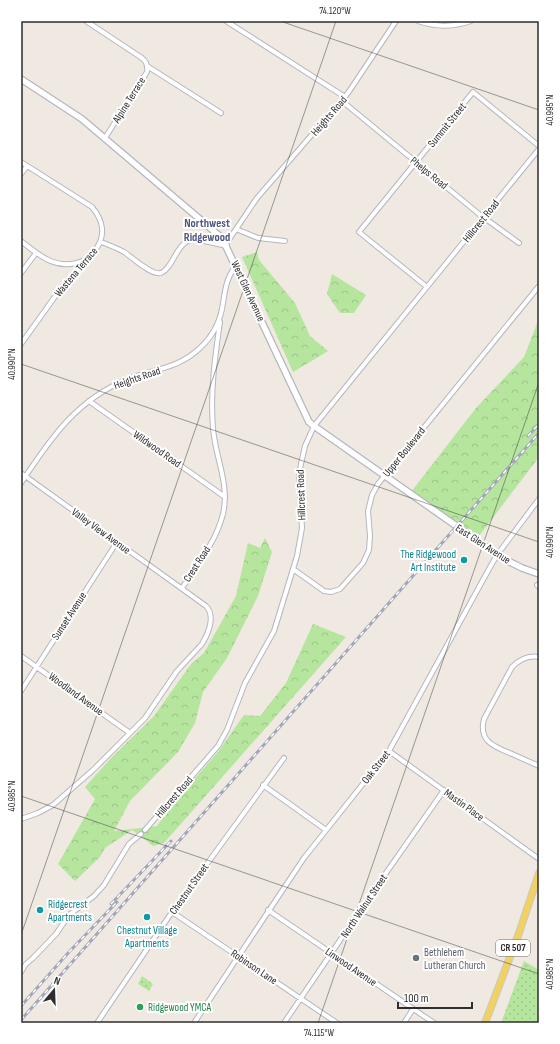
<svg xmlns="http://www.w3.org/2000/svg" width="560" height="1044" font-family="'Sofia Sans Condensed',sans-serif">
	<style>
		.forest { fill: url(#forest-crowns) }
		.park { fill: url(#park-dots) }
		.lines { fill: none; stroke-linecap: round; stroke-linejoin: round }
		.street-casing { stroke: #b4b7c1; stroke-width: 6 }
		.secondary-casing { stroke: #b4b7c1; stroke-width: 8 }
		.primary-casing { stroke: #c9c9c9; stroke-width: 8 }
		.street { stroke: #fff; stroke-width: 4 }
		.secondary { stroke: #fff; stroke-width: 5.5 }
		.primary { stroke: #f2d163; stroke-width: 6 }
		.rail-casing { stroke: #a3a6b8; stroke-width: 3 }
		.rail { stroke: #fff; stroke-width: 1.5; stroke-dasharray: 4.5; stroke-linecap: butt }
		.ticks { fill: none; stroke: #2e2e2e; stroke-width: 1; stroke-opacity: 0.45 }
		.culture-dot { fill: #0f9aa8; stroke: #fff; stroke-width: 1.5 }
		.worship-dot { fill: #6b7280; stroke: #fff; stroke-width: 1.5 }
		.leisure-dot { fill: #2e9e5b; stroke: #fff; stroke-width: 1.5 }
		.labels { text-anchor: middle; dominant-baseline: central; stroke-width: 4; stroke-linejoin: round; paint-order: stroke }
		.shield { fill: #fff; stroke: #6d6d6d; stroke-width: 1 }
		.shield-label { font-size: 10px; font-weight: bold; fill: #2e2e2e }
		.street-label { font-size: 11px; fill: #2e2e2e; stroke: #fff }
		.culture-label { font-size: 11px; fill: #0d838f; stroke: #fff; text-anchor: end }
		.worship-label { font-size: 11px; fill: #5b616d; stroke: #fff; text-anchor: start }
		.leisure-label { font-size: 11px; fill: #27864d; stroke: #fff; text-anchor: start }
		.neighbourhood-label { font-size: 12px; font-weight: bold; fill: #4d5680; stroke: #fff }
		.neatline { fill: none; stroke: #2e2e2e; stroke-width: 1.5 }
		.ticks-label { font-size: 10px; text-anchor: middle; fill: #2e2e2e }
	</style>
	<defs>
		<pattern id="forest-crowns" width="20" height="18" patternUnits="userSpaceOnUse"><rect width="20" height="18" fill="#b6e59e"/><path d="M2 6a3 3 0 1 1 6 0M12 15a3 3 0 1 1 6 0" fill="none" stroke="#9dc588"/></pattern>
		<pattern id="park-dots" width="8" height="8" patternUnits="userSpaceOnUse"><rect width="8" height="8" fill="#b6e59e"/><path d="M2 2h.1M6 6h.1" fill="none" stroke="#9dc588" stroke-width="1.8" stroke-linecap="round"/></pattern>
	</defs>
	<rect width="100%" height="100%" fill="#efe9e1"/>
	<path class="forest" d="M257,252L259,260L295,303L310,336L328,351L293,372L242,257Z
		M332,274L366,295L354,313H340L327,294Z
		M538,321L539,457L479,536L411,492L476,408L524,357Z
		M265,538L272,552L258,596L227,658L203,692L195,723L178,752L130,801L114,831L157,826L175,801L218,752L244,715L260,716L286,683L313,624L346,637L164,843L153,846L132,830L105,848L100,857L75,881L58,864L95,799L85,787L112,757L154,716L191,664L204,653L236,596L248,543L260,548Z"/>
	<path class="park" d="M524,961L539,970V1023H501Z
		M142,976L153,984L149,991L138,984Z"/>
	<g class="lines">
		<g class="street-casing">
			<path id="street" d="M86,21L142,58C147,62 148,66 147,72L105,138
				M226,21L345,97
				M418,21C435,27 454,27 471,21
				M147,66L221,113
				M342,101L479,214L519,243
				M21,162L92,207C103,220 106,235 96,249L59,291L21,344
				M21,174L27,166
				M236,229L258,238L285,241
				M21,241C41,257 58,272 85,260
				M101,242C109,245 117,248 124,252C132,257 152,276 161,273C174,268 176,240 195,239L227,246
				M226,244L257,198L348,93L396,21
				M21,273L36,253
				M427,287L359,232L473,92L539,146
				M89,401L225,497
				M21,473L206,606C216,616 208,634 202,644L177,671L145,718L93,770L53,805L38,813L21,819
				M21,483C50,439 77,399 128,379C154,369 178,369 200,348C211,338 219,324 222,309C225,293 225,279 236,266
				M293,569L324,591L331,592L340,589L363,563L369,550L370,536L368,511L372,495L378,484L539,286
				M537,585L539,587
				M182,588C197,565 216,542 223,514C230,484 215,457 213,428C210,392 215,357 220,322
				M21,656L130,733
				M539,657C528,655 520,659 512,667L484,719C478,742 495,747 512,754C521,758 530,762 539,766
				M21,691L117,542
				M389,751L539,859
				M263,785L326,830
				M145,830L218,746L227,730L245,683L274,631L297,556L302,528L299,477L301,464L305,446L314,426L539,149
				M268,910L434,1023
				M172,912L337,1023
				M21,972L26,964L33,958L56,934L69,915L94,896L104,885L129,844L141,834
				M97,1023L172,912L284,758
				M194,1023L304,858L389,751L489,569L497,555L539,499
				M284,1023L372,893L444,790
				M404,1023L413,1009"/>
		</g>
		<g class="secondary-casing">
			<path id="secondary" d="M21,79L82,119L222,238L309,422L314,426L502,558L522,568L539,574"/>
		</g>
		<g class="primary-casing">
			<path id="primary" d="M485,1023L519,933L539,873"/>
		</g>
		<use href="#street" class="street"/>
		<use href="#secondary" class="secondary"/>
		<use href="#primary" class="primary"/>
		<g class="rail-casing">
			<path id="rail" d="M528,436L539,424
				M111,904L171,841
				M21,1006L69,952L117,902
				M21,1020L539,433"/>
		</g>
		<use href="#rail" class="rail"/>
	</g>
	<path class="ticks" d="M280,21L539,110M21,364L539,542M21,796L539,974M21,935L336,21M318,1023L539,382"/>
	<g class="culture-dot">
		<circle cx="464" cy="560" r="4"/>
		<circle cx="40" cy="910" r="4"/>
		<circle cx="147" cy="917" r="4"/>
	</g>
	<circle class="worship-dot" cx="416" cy="958" r="4"/>
	<circle class="leisure-dot" cx="140" cy="1007" r="4"/>
	<g class="labels">
		<rect class="shield" x="496" y="940" width="34" height="16" rx="3"/>
		<g class="shield-label">
			<text x="513" y="948">CR 507</text>
		</g>
		<g class="street-label">
			<text transform="translate(129 100) rotate(-58)">Alpine Terrace</text>
			<text transform="translate(329 116) rotate(-49)">Heights Road</text>
			<text transform="translate(447 125) rotate(-51)">Summit Street</text>
			<text transform="translate(429 173) rotate(39)">Phelps Road</text>
			<text transform="translate(481 221) rotate(-51)">Hillcrest Road</text>
			<text transform="translate(76 272) rotate(-50)">Wastena Terrace</text>
			<text transform="translate(248 291) rotate(65)">West Glen Avenue</text>
			<text transform="translate(137 378) rotate(-19)">Heights Road</text>
			<text transform="translate(157 449) rotate(35)">Wildwood Road</text>
			<text transform="translate(404 452) rotate(-51)">Upper Boulevard</text>
			<text transform="translate(301 495) rotate(-92)">Hillcrest Road</text>
			<text transform="translate(101 531) rotate(36)">Valley View Avenue</text>
			<text transform="translate(483 544) rotate(33)">East Glen Avenue</text>
			<text transform="translate(197 564) rotate(-57)">Crest Road</text>
			<text transform="translate(69 616) rotate(-57)">Sunset Avenue</text>
			<text transform="translate(76 694) rotate(36)">Woodland Avenue</text>
			<text transform="translate(376 767) rotate(-52)">Oak Street</text>
			<text transform="translate(174 797) rotate(-49)">Hillcrest Road</text>
			<text transform="translate(464 805) rotate(36)">Mastin Place</text>
			<text transform="translate(189 889) rotate(-55)">Chestnut Street</text>
			<text transform="translate(364 906) rotate(-56)">North Walnut Street</text>
			<text transform="translate(254 967) rotate(34)">Robinson Lane</text>
			<text transform="translate(351 967) rotate(34)">Linwood Avenue</text>
		</g>
		<g class="culture-label">
			<text x="456" y="554">The Ridgewood<tspan x="456" dy="13">Art Institute</tspan></text>
			<text x="48" y="904" text-anchor="start">Ridgecrest<tspan x="48" dy="13">Apartments</tspan></text>
			<text x="147" y="930" text-anchor="middle">Chestnut Village<tspan x="147" dy="13">Apartments</tspan></text>
		</g>
		<g class="worship-label">
			<text x="424" y="952">Bethlehem<tspan x="424" dy="13">Lutheran Church</tspan></text>
		</g>
		<g class="leisure-label">
			<text x="148" y="1007">Ridgewood YMCA</text>
		</g>
		<g class="neighbourhood-label">
			<text x="207" y="223">Northwest<tspan x="207" dy="14">Ridgewood</tspan></text>
		</g>
	</g>
	<rect width="560" height="1044" fill="none" stroke="#ffffff" stroke-width="44"/>
	<g transform="translate(54 990) rotate(19)" stroke="#ffffff" stroke-width="3" paint-order="stroke">
	<path d="M0-3L7 15L0 10L-7 15Z" fill="#2e2e2e"/>
	<text y="-6" font-size="11" font-weight="bold" text-anchor="middle" fill="#2e2e2e">N</text>
	</g>
	<path d="M398 1002v6h74v-6" fill="none" stroke="#2e2e2e" stroke-width="2"/>
	<text x="404" y="1002" font-size="12" fill="#2e2e2e" stroke="#ffffff" stroke-width="3" paint-order="stroke">100 m</text>
	<rect x="22" y="22" width="516" height="1000" class="neatline"/>
	<g class="ticks-label">
		<text x="335" y="14">74.120°W</text>
		<text transform="translate(549 110) rotate(-90)" y="4">40.995°N</text>
		<text transform="translate(11 364) rotate(-90)" y="4">40.990°N</text>
		<text transform="translate(549 542) rotate(-90)" y="4">40.990°N</text>
		<text transform="translate(11 796) rotate(-90)" y="4">40.985°N</text>
		<text transform="translate(549 974) rotate(-90)" y="4">40.985°N</text>
		<text x="319" y="1036">74.115°W</text>
	</g>
</svg>
